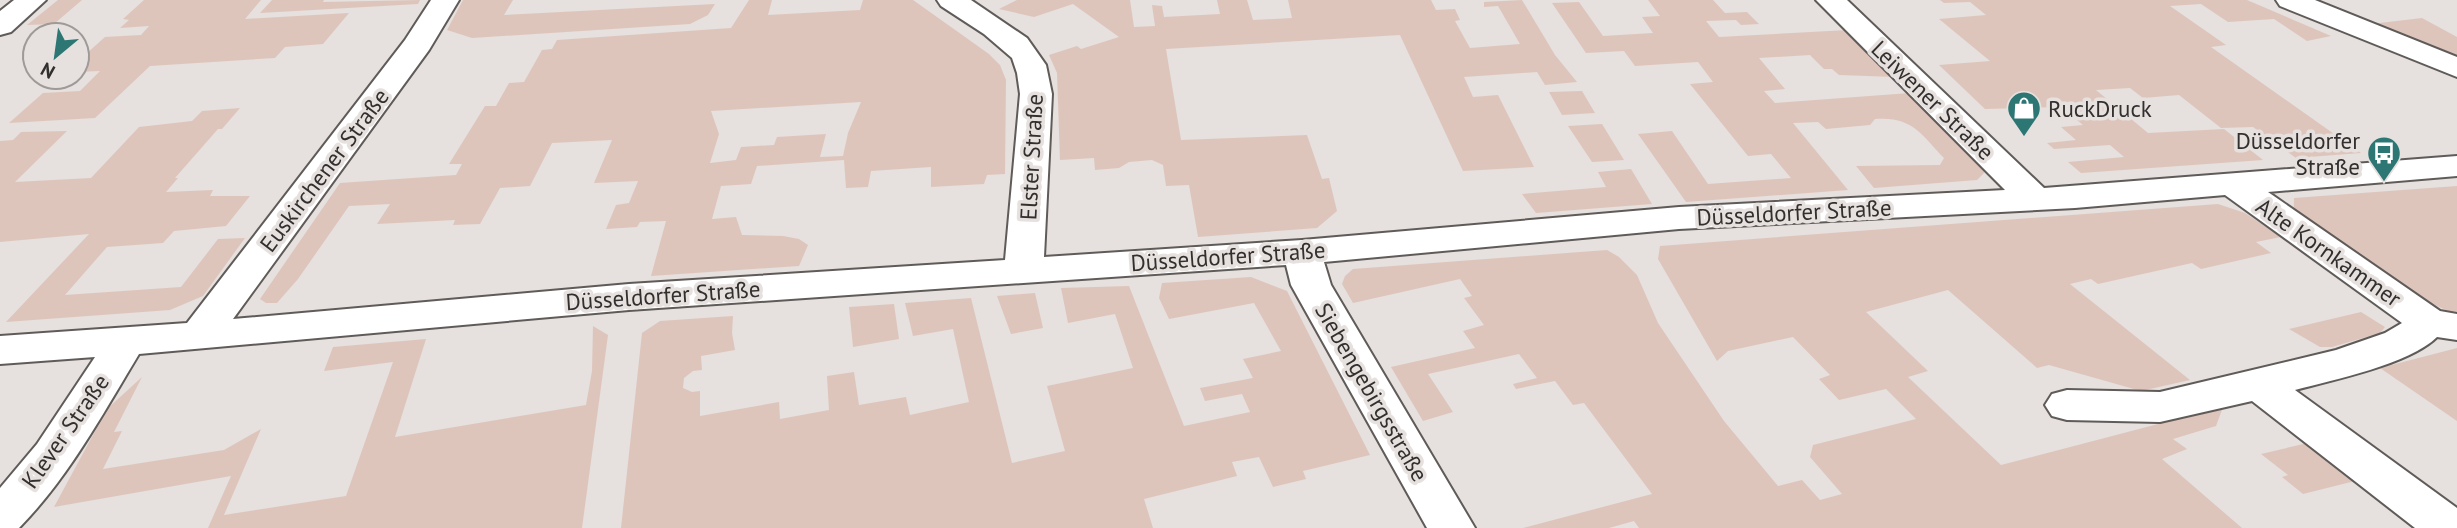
<svg xmlns="http://www.w3.org/2000/svg" width="2457" height="528" font-family="'PT Sans',sans-serif">
	<style>
		.green { fill: #dec5bb; fill-rule: evenodd }
		.lines { fill: none; stroke-linecap: round; stroke-linejoin: round }
		.minor-casing { stroke: #5f5b59; stroke-width: 4 }
		.minor { fill: #fff; fill-rule: evenodd }
		.labels { text-anchor: middle; dominant-baseline: central; stroke-width: 7; stroke-linejoin: round; paint-order: stroke }
		.street-label { font-size: 23px; fill: #32302f; stroke: #e6e0de }
		.poi-label { font-size: 23px; fill: #32302f; stroke: #e6e0de; text-anchor: start }
	</style>
	<rect width="100%" height="100%" fill="#e6e0de"/>
	<path class="green" d="M58,0H82L54,24L27,25Z
		M144,0H261L245,19L349,13L323,44L285,47L275,58L150,66L95,118L9,123L43,93L80,91L100,71L77,72V62L105,37L141,35L149,26L120,28L129,20L123,19Z
		M272,0H324L323,2L420,0L418,4L260,13Z
		M463,0H513L504,15L715,4L708,15L690,24L472,38L447,30Z
		M749,0H772L768,15L860,10L863,0H913L989,54L1000,65L1006,80L1005,174L987,175L984,184L931,187V167L871,171L868,187L846,188L844,160L757,166L751,184L721,186L712,219L736,217L742,235L783,236L799,239L808,245L799,266L651,276L666,221L640,222L637,227L606,229L616,205L629,203L638,181L594,183L612,140L552,143L530,186L500,188L480,224L453,225L455,220L377,224L390,204L349,206L298,279L277,303H266L260,299L340,183L456,175L462,164H449L485,106H496L509,83L524,82L542,50L552,49L557,40L731,28ZM861,102L848,133L843,156L820,157L826,134L777,137L774,145L741,147L736,160L710,163L719,134L711,111Z
		M1017,0H1130L1134,27L1155,26L1152,5L1162,6L1164,17L1220,14L1217,0H1247L1253,20L1292,18L1288,0H1431L1436,10L1455,9L1460,20L1455,21L1470,48L1520,44L1498,6L1484,7V2L1522,0L1555,55L1577,82L1545,85L1537,72L1464,77L1473,97L1498,95L1534,167L1463,171L1400,35L1166,49L1181,140L1307,135L1322,179L1329,178L1337,211L1317,228L1198,237L1189,185L1166,186L1163,165L1152,160L1129,162L1119,168L1095,170L1094,158L1060,160L1057,73L1049,55L1077,46L1081,49L1119,37L1073,4L1034,17L999,9Z
		M1648,0H1713L1725,13L1747,12L1759,24L1741,25L1736,20L1706,21L1719,37L1848,30L1895,77L1839,75L1832,69H1824L1810,55L1759,58L1785,89L1764,91L1775,103L1910,93L1984,164V173L1977,180L1874,188L1856,166L1940,165L1944,158C1921,134 1912,116 1875,119L1870,125L1826,129L1818,122L1793,123L1848,190L1686,202L1638,134L1672,131L1708,184L1791,178L1771,154L1748,156L1690,84L1713,82L1698,62L1635,66L1624,51L1586,53L1552,3L1579,2L1603,36L1653,33L1642,17L1660,16Z
		M1940,0H2247L2331,36L2307,41L2274,19L2228,22L2201,4L2170,6L2226,45L2211,47L2361,153L2296,158L2253,127L2221,128L2179,95L2143,98L2130,88L2096,90L2148,133L2224,129L2263,160L2081,173L2068,162L2124,157L2110,145L2054,149L2047,143L2076,140L2061,127L2083,125L2061,107L1985,109L1939,65L1990,61L1939,19L1986,15L1970,2L1944,3Z
		M2422,18L2457,37V58L2371,24Z
		M1582,91L1595,113L1562,115L1549,92Z
		M240,108L222,129H218L175,178H178L166,192L213,190L210,196H250L226,226L174,231L163,243L107,247L65,295L181,287L218,239L245,238L203,296L170,310L6,322L89,234L0,242V141L13,140L21,132L67,131L15,182L91,178L139,127L192,121L202,111Z
		M1602,124L1624,160L1592,162L1568,126Z
		M1631,169L1652,204L1536,213L1522,194L1606,187L1598,172Z
		M2457,186V314C2430,307 2311,235 2296,214C2293,209 2294,204 2294,198Z
		M2218,204L2245,213L2281,237L2256,242L2271,253L2201,269L2192,263L2098,284L2091,279L2070,284L2190,380L2141,391L2049,365L2037,368L1948,290L1866,312L1928,371L1908,377L2001,465L2223,407L2216,426L2173,439L2187,449L2162,459L2242,528H1639L1634,521L1609,528H1523L1652,494L1584,403L1573,405L1555,381L1516,389L1513,384L1537,378L1519,354L1428,374L1453,412L1423,421L1391,367L1475,348L1463,331L1484,325L1464,298L1472,296L1460,279L1353,303L1342,284L1345,276L1353,269L1607,250L1619,257L1637,275L1658,323L1724,421L1778,486L1802,480L1820,500L1842,494L1810,457L1813,445L1916,419L1886,389L1839,400L1819,379L1830,375L1793,337L1728,351L1717,361L1658,259L1660,246Z
		M1251,277L1287,291L1370,455L1303,471L1306,479L1273,487L1259,457L1232,462L1237,476L1144,499L1153,528H621L642,333L660,321L733,316L732,333L735,350L701,356L702,370L693,371L684,378L683,388L692,392L700,391V416L779,402L780,419L829,410L827,376L854,372L859,405L906,397L910,415L969,402L953,329L913,336L905,303L971,298L1012,463L1065,451L1047,386L1133,368L1115,314L1068,323L1061,288L1129,286L1184,426L1250,412L1242,394L1205,401L1200,388L1253,378L1243,359L1281,351L1254,303L1169,319L1159,298L1162,283Z
		M1035,293L1043,328L1011,334L997,296Z
		M894,304L899,339L853,347L849,307Z
		M2361,312L2385,327L2380,333L2332,347H2320L2289,329Z
		M593,326L608,335L582,528H208L231,476L54,507L107,409L142,377L114,432L122,431L103,469L224,450L261,429L224,515L346,496L393,362L324,371L333,347L426,339L395,437L586,405L592,371Z
		M2457,348V421L2380,368Z
		M2312,442L2359,480L2303,494L2282,477L2288,475L2261,454Z"/>
	<g class="lines">
		<g class="minor-casing">
			<path id="minor" d="M14,0H46L11,32L0,35V11Z
				M431,0H459L429,50L233,319L629,284L1005,260L1020,94L1017,73L1012,58L984,34L941,6L937,0H971L1027,38L1046,65L1052,94L1044,257L1302,240L1679,207L2005,190L1816,0H1847L2044,188L2457,156V176L2268,192L2440,311L2457,314V340L2437,337C2410,364 2333,380 2295,390L2457,508V528H2415L2252,401L2160,422L2067,420L2052,416L2045,405L2052,394L2067,390L2160,392L2336,350L2385,333L2402,323L2225,195L2075,208L1679,229L1324,262L1331,285L1475,528H1427L1291,285L1286,265L629,310L139,354C102,415 69,477 19,528H0V488L37,444L95,357L0,364V336L187,323L405,40Z
				M2276,0H2315L2457,57V77L2280,6Z"/>
		</g>
		<use href="#minor" class="minor"/>
	</g>
	<defs>
		<g id="shop-pin" transform="scale(1.75)"><path d="M0 17L-7.5 6A9.5 9.5 0 1 1 7.5 6Z" fill="#2c7674" stroke="#e6e0de"/><path d="M-5-2.5h2.3a2.7 3.5 0 0 1 5.4 0H5L5.5 6h-11ZM-1.5-2.5h3a1.5 2.3 0 0 0-3 0Z" fill="#fff"/></g>
		<g id="bus-pin" transform="scale(1.75)"><path d="M0 17L-7.5 6A9.5 9.5 0 1 1 7.5 6Z" fill="#2c7674" stroke="#e6e0de"/><path d="M-5-6H5V4H4V6H2V4H-2V6H-4V4H-5ZM-3.5-4V0h7V-4ZM-3.5 1.2v1.5H-2V1.2ZM2 1.2v1.5H3.5V1.2Z" fill="#fff"/></g>
	</defs>
	<g fill-rule="evenodd">
		<use href="#shop-pin" x="2024" y="108"/>
		<use href="#bus-pin" x="2384" y="153"/>
	</g>
	<g class="labels">
		<g class="street-label">
			<text transform="translate(1933 100) rotate(44)">Leiwener Straße</text>
			<text transform="translate(1031 157) rotate(-87)">Elster Straße</text>
			<text transform="translate(324 170) rotate(-53)">Euskirchener Straße</text>
			<text transform="translate(1794 212) rotate(-3)">Düsseldorfer Straße</text>
			<text transform="translate(2329 252) rotate(35)">Alte Kornkammer</text>
			<text transform="translate(1228 256) rotate(-4)">Düsseldorfer Straße</text>
			<text transform="translate(663 295) rotate(-4)">Düsseldorfer Straße</text>
			<text transform="translate(1372 392) rotate(60)">Siebengebirgsstraße</text>
			<text transform="translate(65 431) rotate(-55)">Klever Straße</text>
		</g>
		<g class="poi-label">
			<text x="2048" y="108">RuckDruck</text>
			<text x="2360" y="140" text-anchor="end">Düsseldorfer<tspan x="2360" dy="26">Straße</tspan></text>
		</g>
	</g>
	<g transform="translate(56 56) rotate(209)"><circle r="33" fill="#e6e0de" stroke="#9e9a98" stroke-width="2"/>
	<path d="M0-5L12 26L0 18L-12 26Z" fill="#2c7674"/>
	<text y="-10" font-size="19" font-weight="bold" text-anchor="middle" fill="#32302f">N</text>
	</g>
</svg>
